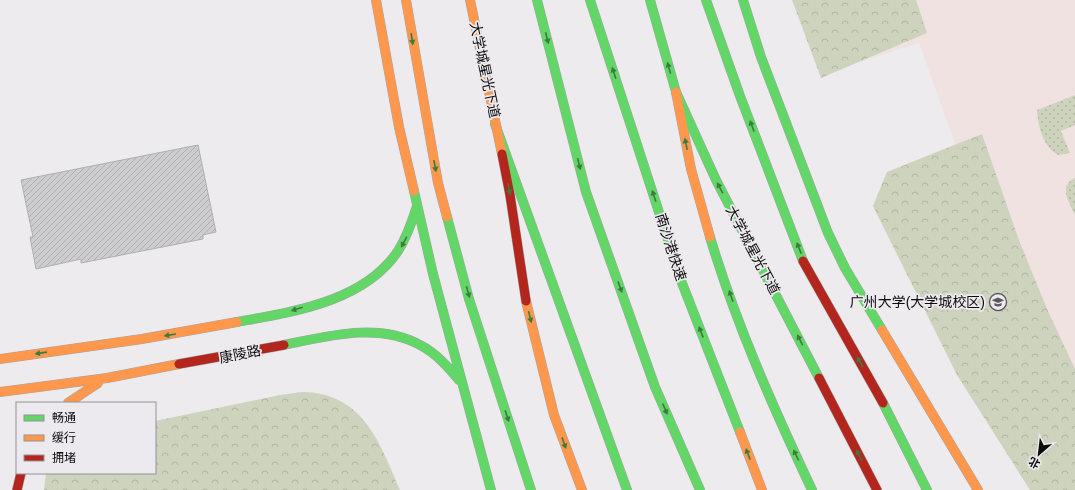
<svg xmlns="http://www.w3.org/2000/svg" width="1075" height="490" font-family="Arial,'Noto Sans SC',sans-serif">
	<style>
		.education { fill: #f1e2e2 }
		.grass { fill: url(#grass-dots) }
		.forest { fill: url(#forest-crowns) }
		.building { fill: url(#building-hatch); stroke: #afaeb0 }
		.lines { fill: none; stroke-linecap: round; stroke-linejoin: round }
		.fast-casing { stroke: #a5a4a6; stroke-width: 10 }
		.slow-casing { stroke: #a5a4a6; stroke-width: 10 }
		.jam-casing { stroke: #a5a4a6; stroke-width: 10 }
		.fast { stroke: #63d668; stroke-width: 9 }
		.slow { stroke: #ff974d; stroke-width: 9 }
		.jam { stroke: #b3261e; stroke-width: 9 }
		.oneway { fill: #3c7b3f }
		.labels { text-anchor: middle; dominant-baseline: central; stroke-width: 3.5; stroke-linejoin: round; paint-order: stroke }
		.street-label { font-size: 14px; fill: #0c0b0c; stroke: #edeaef }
		.poi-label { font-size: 14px; fill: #0c0b0c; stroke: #edeaef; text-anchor: end }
	</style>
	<defs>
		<pattern id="grass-dots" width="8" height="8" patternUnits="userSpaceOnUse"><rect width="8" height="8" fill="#ced3be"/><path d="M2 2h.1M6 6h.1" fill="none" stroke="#b0b4a2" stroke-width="1.8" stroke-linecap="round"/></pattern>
		<pattern id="forest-crowns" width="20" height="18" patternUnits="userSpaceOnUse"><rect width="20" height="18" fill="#ced3be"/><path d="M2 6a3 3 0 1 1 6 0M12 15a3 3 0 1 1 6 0" fill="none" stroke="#b0b4a2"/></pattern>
		<pattern id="building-hatch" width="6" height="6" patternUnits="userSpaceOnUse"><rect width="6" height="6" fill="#cdccce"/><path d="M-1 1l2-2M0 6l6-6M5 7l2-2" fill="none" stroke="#afaeb0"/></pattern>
	</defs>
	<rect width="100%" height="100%" fill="#edebee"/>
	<path class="education" d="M833,0H1075V490H1030L957,375L873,206L887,172L955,144L919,43L856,63Z"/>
	<path class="grass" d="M1075,95V125L1061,131L1070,153L1058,155C1043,147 1038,126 1037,110Z
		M1075,178V215C1069,202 1058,186 1075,178Z"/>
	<path class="forest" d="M792,0H916L927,33L821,78Z
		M982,134L1019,240L1047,309L1075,369V490H1030L957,375L873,206L887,172Z
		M303,392C363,393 380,443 400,490H44L46,473H155V421L280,395Z"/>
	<path class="building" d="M198,145L216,232L203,235V239L81,263V259L36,269L30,237H33L21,180Z"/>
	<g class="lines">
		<g class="fast-casing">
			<path id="fast" d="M537,0L586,192L655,387L700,490
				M590,0L682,283L740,432
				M650,0L676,92L716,180L819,378
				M706,0L740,96L803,261
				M743,0L761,57L828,233L845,268L882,330
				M495,124L627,490
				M414,191L433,274L491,490
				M447,217L469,299L531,490
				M710,237C736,324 773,407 812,490
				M237,322C292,312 364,302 398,251C407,237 412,222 417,206
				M284,345C328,336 379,322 420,345C436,353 448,367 459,380
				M883,403L927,490"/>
		</g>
		<g class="slow-casing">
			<path id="slow" d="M376,0L399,127L414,191
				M406,0L438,183L447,217
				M470,0L502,154
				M676,92L691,169L710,237
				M526,301L554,415L582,490
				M882,330L978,490
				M0,359L142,339L237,322
				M0,392L107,378L179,364
				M68,403L98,383
				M740,432L762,490"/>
		</g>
		<g class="jam-casing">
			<path id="jam" d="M502,154L510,195L526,301
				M803,261L883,403
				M179,364L284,345
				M819,378L877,490
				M17,490L21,473"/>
		</g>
		<use href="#fast" class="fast"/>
		<use href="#slow" class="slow"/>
		<use href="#jam" class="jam"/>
	</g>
	<defs><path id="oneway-solid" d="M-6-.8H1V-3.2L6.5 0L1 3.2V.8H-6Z"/></defs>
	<g class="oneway">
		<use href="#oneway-solid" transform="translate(547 38) rotate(76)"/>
		<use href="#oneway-solid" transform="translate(412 39) rotate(81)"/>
		<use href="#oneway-solid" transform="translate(669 68) rotate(-106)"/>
		<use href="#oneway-solid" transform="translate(614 73) rotate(-108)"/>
		<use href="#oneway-solid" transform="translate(752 126) rotate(-111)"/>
		<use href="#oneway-solid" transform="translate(686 144) rotate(-101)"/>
		<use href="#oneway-solid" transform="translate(579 164) rotate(76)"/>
		<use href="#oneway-solid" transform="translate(435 166) rotate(79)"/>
		<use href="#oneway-solid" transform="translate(720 188) rotate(-118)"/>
		<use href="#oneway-solid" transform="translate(509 189) rotate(79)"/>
		<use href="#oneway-solid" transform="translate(654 196) rotate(-108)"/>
		<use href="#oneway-solid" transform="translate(404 242) rotate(118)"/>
		<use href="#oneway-solid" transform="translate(799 248) rotate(-111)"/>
		<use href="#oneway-solid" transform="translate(620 287) rotate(70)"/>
		<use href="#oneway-solid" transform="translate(468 292) rotate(75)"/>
		<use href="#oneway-solid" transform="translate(731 296) rotate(-109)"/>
		<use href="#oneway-solid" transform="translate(297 309) rotate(163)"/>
		<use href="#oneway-solid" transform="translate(530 317) rotate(76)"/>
		<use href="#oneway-solid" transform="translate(701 332) rotate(-111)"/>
		<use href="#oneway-solid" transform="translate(170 335) rotate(171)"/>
		<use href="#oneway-solid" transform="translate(800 340) rotate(-117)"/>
		<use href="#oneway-solid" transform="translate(41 353) rotate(172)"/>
		<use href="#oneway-solid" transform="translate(860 362) rotate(-119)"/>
		<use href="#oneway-solid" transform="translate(665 409) rotate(67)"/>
		<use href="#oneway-solid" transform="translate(507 416) rotate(71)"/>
		<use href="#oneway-solid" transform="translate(564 443) rotate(70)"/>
		<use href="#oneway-solid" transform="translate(748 454) rotate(-111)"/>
		<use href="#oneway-solid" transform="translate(796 455) rotate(-116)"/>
		<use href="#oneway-solid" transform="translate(859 455) rotate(-117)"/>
	</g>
	<defs>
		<g id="university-ring" transform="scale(0.9)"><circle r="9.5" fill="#edeaef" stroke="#5b595b" stroke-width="1.5"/><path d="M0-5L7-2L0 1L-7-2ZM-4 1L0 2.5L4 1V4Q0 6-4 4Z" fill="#5b595b"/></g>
	</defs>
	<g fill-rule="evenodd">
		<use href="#university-ring" x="998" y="302"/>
	</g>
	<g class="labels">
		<g class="street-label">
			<text transform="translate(485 70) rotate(78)">大学城星光下道</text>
			<text transform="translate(671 247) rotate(72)">南沙港快速</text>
			<text transform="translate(753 250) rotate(62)">大学城星光下道</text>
			<text transform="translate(240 354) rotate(-11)">康陵路</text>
		</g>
		<g class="poi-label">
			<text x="985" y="302">广州大学(大学城校区)</text>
		</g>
	</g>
	<rect x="16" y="402" width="140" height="72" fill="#edeaef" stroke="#939194"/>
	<rect x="24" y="415" width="20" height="6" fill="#63d668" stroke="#939194"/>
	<text x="52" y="422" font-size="12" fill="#0c0b0c">畅通</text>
	<rect x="24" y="435" width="20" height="6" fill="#ff974d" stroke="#939194"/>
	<text x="52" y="442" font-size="12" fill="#0c0b0c">缓行</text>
	<rect x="24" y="455" width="20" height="6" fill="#b3261e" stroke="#939194"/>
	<text x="52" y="462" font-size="12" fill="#0c0b0c">拥堵</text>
	<g transform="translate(1039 454) rotate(208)" stroke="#edeaef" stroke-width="3" paint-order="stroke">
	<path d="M0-3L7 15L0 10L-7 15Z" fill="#0c0b0c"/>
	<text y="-6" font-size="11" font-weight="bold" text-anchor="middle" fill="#0c0b0c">北</text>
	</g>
</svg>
